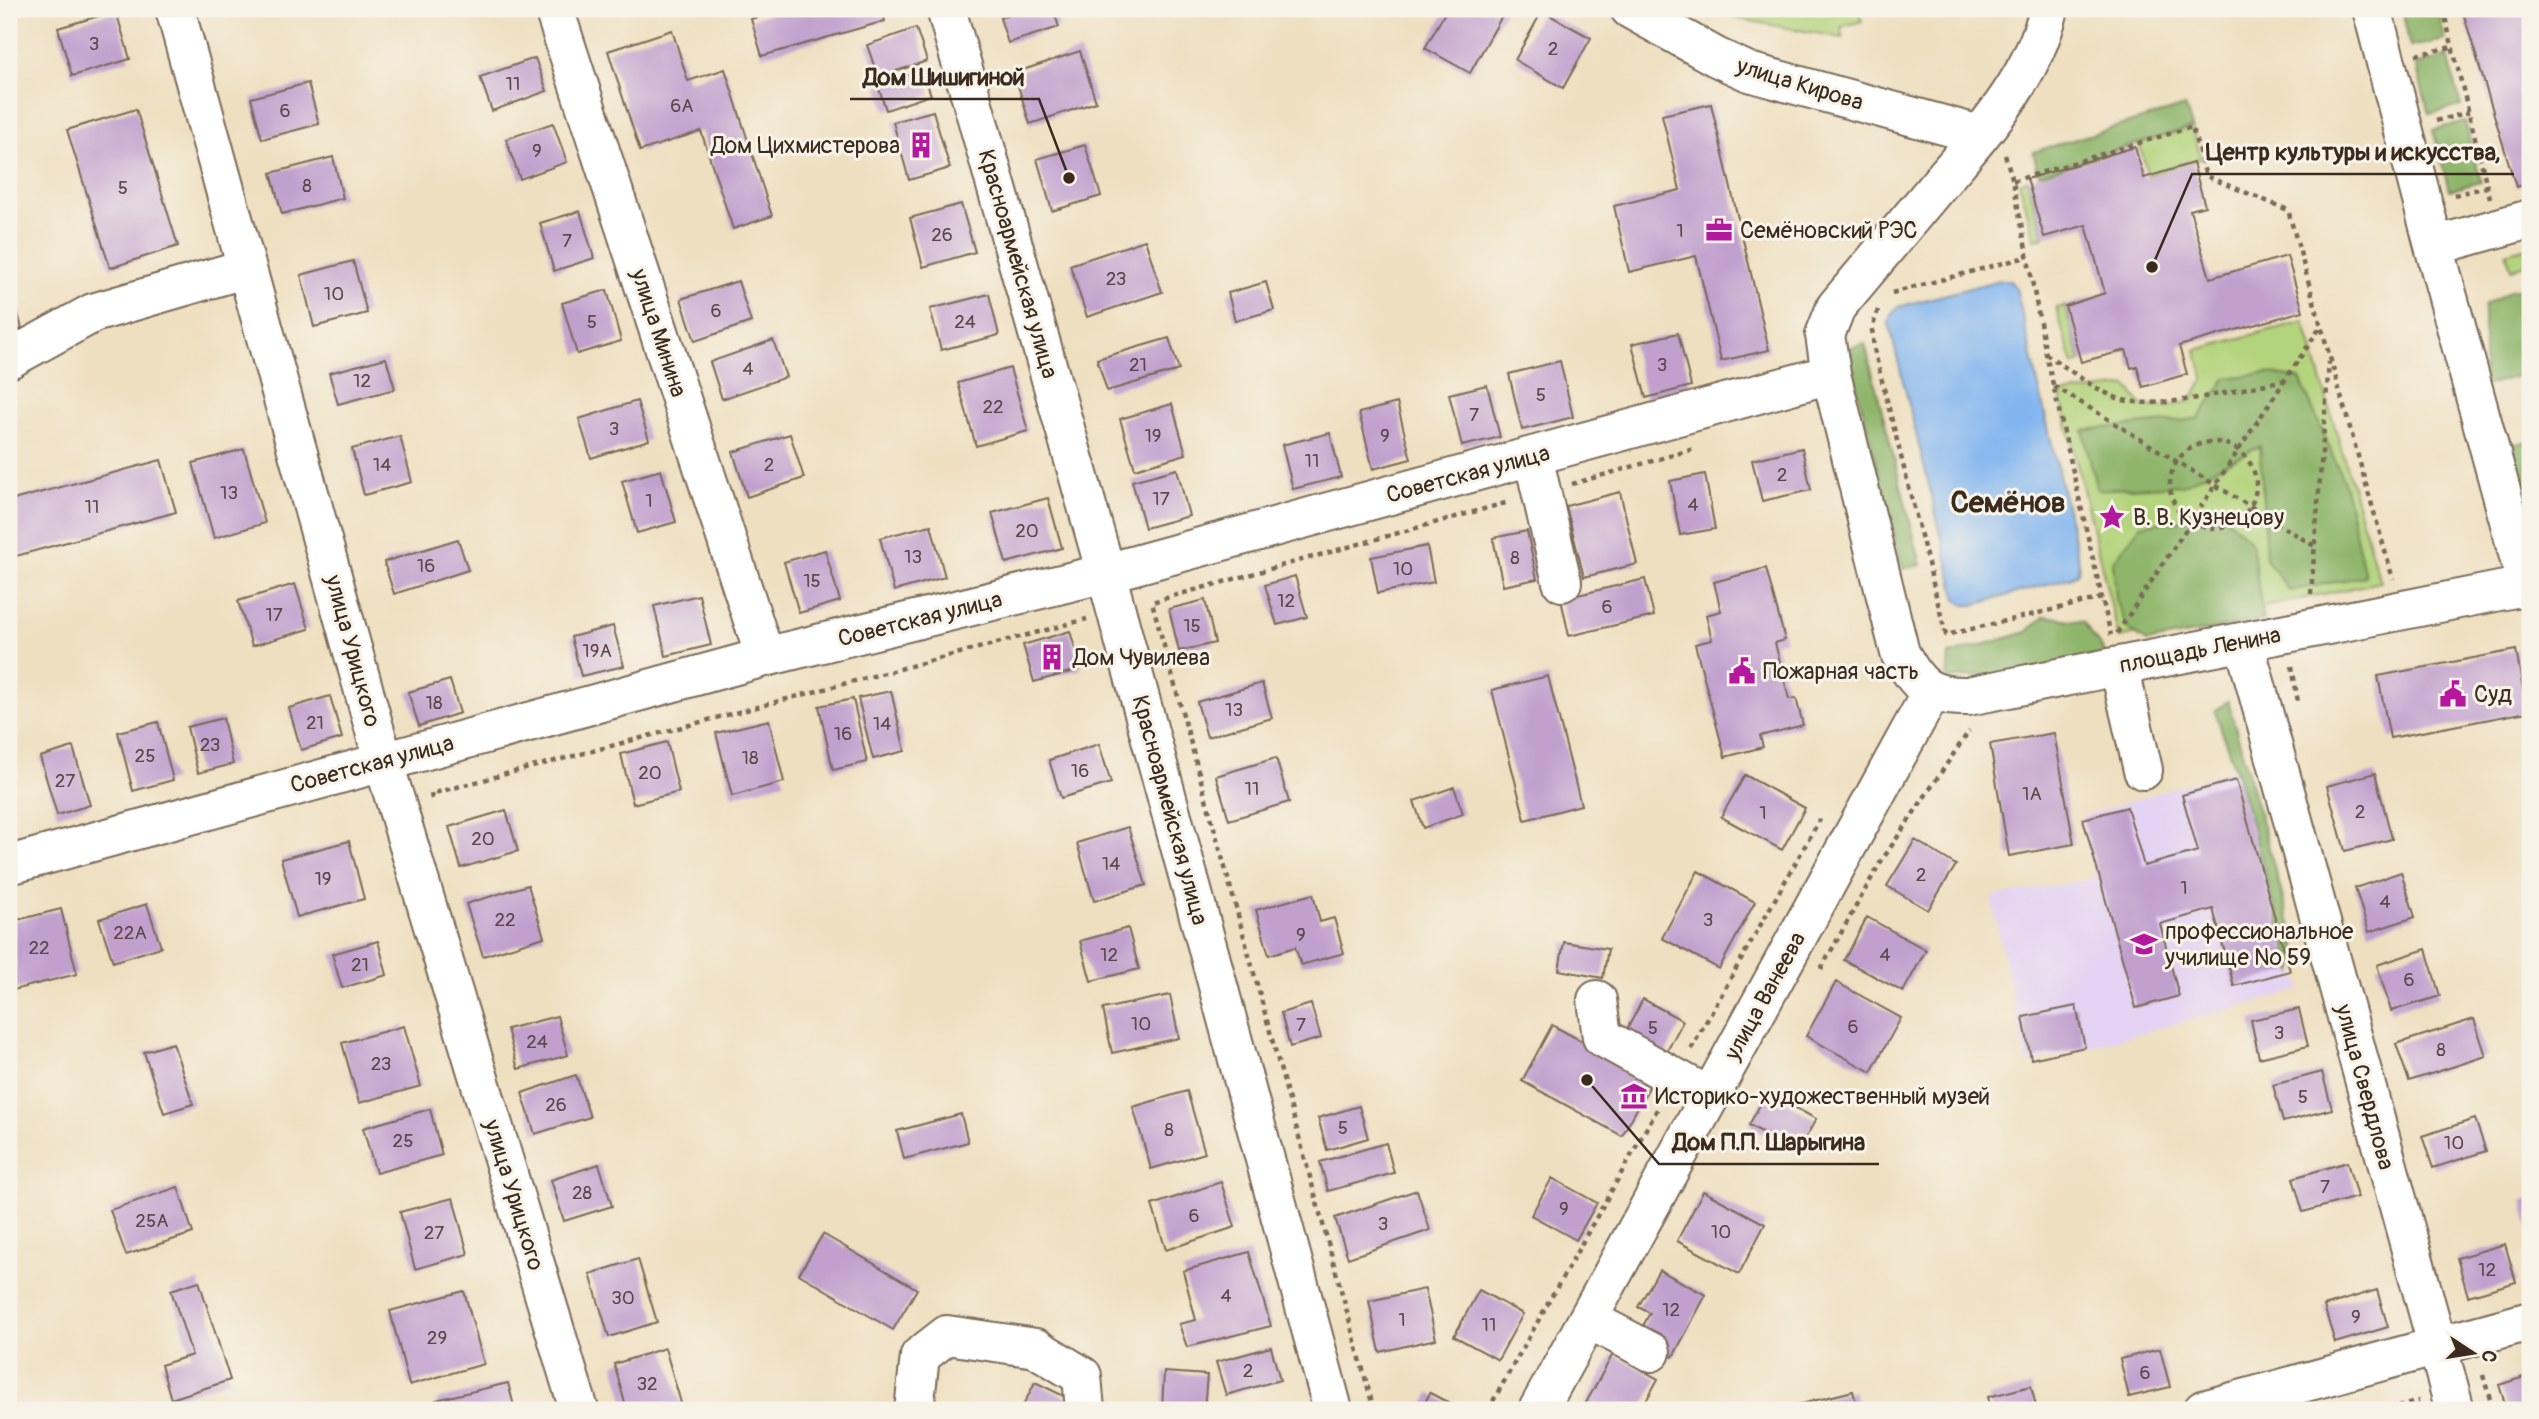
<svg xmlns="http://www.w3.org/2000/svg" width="2539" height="1419" font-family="Pangolin,sans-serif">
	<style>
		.built { fill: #e4d3f2 }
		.green { fill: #b3d37b; stroke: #777e4c; stroke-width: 2 }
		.forest { fill: #8eb56b; stroke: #647044; stroke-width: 2 }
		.water { fill: #82b5ef; stroke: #5e7086; stroke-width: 2 }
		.building { fill: #c1a0ce }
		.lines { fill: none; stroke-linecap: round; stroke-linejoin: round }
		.minor-casing { stroke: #7a6957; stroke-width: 42 }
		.path { stroke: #7a6957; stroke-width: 4.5; stroke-dasharray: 5 5; stroke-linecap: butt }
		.minor { stroke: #fff; stroke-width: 38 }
		.labels { text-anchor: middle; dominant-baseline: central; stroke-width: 6; stroke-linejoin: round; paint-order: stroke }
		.number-label { font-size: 19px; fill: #5c484a }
		.street-label { font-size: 23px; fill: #3b2a1e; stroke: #f7f3e8 }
		.poi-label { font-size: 23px; fill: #3b2a1e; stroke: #f7f3e8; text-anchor: start }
		.district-label { font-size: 30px; font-weight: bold; fill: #3b2a1e; stroke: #f7f3e8 }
		.leader { fill: none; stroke: #3b2a1e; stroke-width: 2.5 }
		.callout-dot { fill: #3b2a1e; stroke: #f7f3e8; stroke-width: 2.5 }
		.callout-label { font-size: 24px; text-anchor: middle; font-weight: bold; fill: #3b2a1e; stroke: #f7f3e8; stroke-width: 6; stroke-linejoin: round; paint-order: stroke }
	</style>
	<rect width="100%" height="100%" fill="#f7f3e8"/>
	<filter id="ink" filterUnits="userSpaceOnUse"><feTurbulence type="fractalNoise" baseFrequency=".0143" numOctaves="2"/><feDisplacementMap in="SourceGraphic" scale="14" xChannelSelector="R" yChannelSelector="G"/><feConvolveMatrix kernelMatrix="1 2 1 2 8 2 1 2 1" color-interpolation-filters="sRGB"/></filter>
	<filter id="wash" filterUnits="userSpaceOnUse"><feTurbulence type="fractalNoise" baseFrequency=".00686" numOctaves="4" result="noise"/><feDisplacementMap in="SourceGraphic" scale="28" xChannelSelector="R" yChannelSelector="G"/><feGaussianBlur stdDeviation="1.57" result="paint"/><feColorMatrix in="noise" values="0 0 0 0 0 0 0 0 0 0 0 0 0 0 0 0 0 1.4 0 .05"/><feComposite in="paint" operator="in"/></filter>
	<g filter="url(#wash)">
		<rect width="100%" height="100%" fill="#eedfc0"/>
		<path class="built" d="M2237,768L2301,990L2027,1064L1991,897L2096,878L2081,817Z"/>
		<path class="green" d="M1731,9H1858L1862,21L1841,27L1843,38L1733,18Z
			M2192,127L2201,158L2148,175L2139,143Z
			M2027,179L2044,237L2035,239L2019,182Z
			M2530,246V264L2511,269L2506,253Z
			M2065,306L2081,362L2073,365L2056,308Z
			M2304,321L2380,582L2119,638L2060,394L2127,386L2142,406L2167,407L2191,401L2204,378L2196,350Z"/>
		<path class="forest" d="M2402,9H2438L2445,40L2410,47Z
			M2448,56L2461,106L2429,114L2416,65Z
			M2185,106L2192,127L2039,174L2033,152Z
			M2465,121L2481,182L2449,190L2433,130Z
			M2530,285V372L2484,386V305L2510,291Z
			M1865,344L1921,565L1903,569L1847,348Z
			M2267,373L2300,379L2344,482L2365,576L2289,591L2266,559L2260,446L2182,485L2097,490L2083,430L2198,419L2226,378Z
			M2530,442V518L2518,511L2501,446Z
			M2224,515L2252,543L2263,620L2147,642L2128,629L2116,600L2113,562L2141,525Z
			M2045,616L2083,622L2106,654L2025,672L1947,679L1949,655L2027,632Z
			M2228,701L2298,952L2293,971L2237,775L2215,711Z"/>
		<path class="water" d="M2000,280H2009L2016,288L2079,562L2078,572L2072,577L1974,605H1965L1957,599L1889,324L1891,314L1898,307Z"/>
		<g id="blocks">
			<path class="building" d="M785,9H882L885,21L762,56L751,19Z
				M1030,9H1053L1059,27L1008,43L1000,18Z
				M1447,9H1506L1470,73L1425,48Z
				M2462,9H2530V182L2516,187Z
				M116,11L130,59L72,76L58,28Z
				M1542,11L1591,38L1563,88L1515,60Z
				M916,28L927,61L878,77L867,45Z
				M672,30L688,81L725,69L772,216L733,229L701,131L640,151L608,51Z
				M1080,51L1096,102L1030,124L1014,73Z
				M535,58L547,91L492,111L480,77Z
				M922,70L931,95L886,110L878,86Z
				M308,83L319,124L262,139L251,98Z
				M1711,104L1769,350L1721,361L1696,256L1629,272L1614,206L1680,190L1662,115Z
				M136,109L178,246L110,268L67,130Z
				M933,111L950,168L909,180L893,122Z
				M553,123L567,162L520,179L506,139Z
				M1085,145L1101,196L1052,211L1037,159Z
				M2135,147L2144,178L2193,163L2205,206L2190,210L2210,278L2287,256L2303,311L2179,346L2187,374L2143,387L2137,366L2131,368L2126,350L2081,362L2065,306L2105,293L2086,225L2044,237L2027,179Z
				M333,157L343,198L282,214L271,173Z
				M961,204L975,252L923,267L910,218Z
				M580,211L594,258L554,271L540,223Z
				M1145,240L1162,292L1087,317L1070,265Z
				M353,261L367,313L314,327L301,275Z
				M9,278L22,329L9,333Z
				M738,281L751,322L695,341L681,299Z
				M1266,282L1274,310L1235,321L1228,293Z
				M607,290L621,341L577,354L562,303Z
				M989,294L999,335L941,350L930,309Z
				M1678,333L1691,386L1646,398L1632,344Z
				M1169,338L1179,370L1107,391L1097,359Z
				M773,340L786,377L722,399L710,362Z
				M386,358L395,389L338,404L329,373Z
				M1560,361L1573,417L1522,430L1509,374Z
				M1010,368L1028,431L976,446L958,383Z
				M1487,385L1500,437L1462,446L1449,394Z
				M637,401L649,440L591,458L579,419Z
				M1397,403L1411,459L1373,469L1359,413Z
				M1172,404L1186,454L1135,469L1120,419Z
				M1330,433L1341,477L1293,489L1282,445Z
				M790,434L804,478L747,497L733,452Z
				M400,436L412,482L364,495L352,449Z
				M1802,448L1811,490L1762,501L1752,460Z
				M244,449L265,523L214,538L193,463Z
				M161,460L176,512L9,558V501Z
				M1177,469L1189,516L1145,528L1132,481Z
				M661,470L676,522L637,533L622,481Z
				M1705,474L1715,529L1680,535L1670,481Z
				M1620,492L1637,564L1584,577L1566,506Z
				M1048,498L1062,548L1006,563L992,513Z
				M931,525L945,577L894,591L880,538Z
				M1527,531L1537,579L1503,586L1493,538Z
				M458,539L468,570L394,594L384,562Z
				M1427,546L1434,582L1378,593L1371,557Z
				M825,550L840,601L799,613L784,562Z
				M1766,568L1785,640L1775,643L1789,699L1796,698L1803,725L1760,736L1763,747L1725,757L1695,644L1712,640L1706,615L1721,611L1714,582Z
				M1295,576L1307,617L1277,625L1265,585Z
				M1645,579L1654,616L1569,636L1561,599Z
				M295,584L309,629L252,646L238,601Z
				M699,595L711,645L666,656L654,606Z
				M1205,600L1215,643L1179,651L1169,609Z
				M613,626L624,666L581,676L571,637Z
				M1070,631L1081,669L1034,682L1023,645Z
				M2516,650L2527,712L2390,738L2378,676Z
				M1548,676L1581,805L1525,820L1492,690Z
				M450,680L460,713L419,726L408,692Z
				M1262,683L1272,718L1207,737L1197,702Z
				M891,691L905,751L873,759L858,698Z
				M330,696L342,738L301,750L289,708Z
				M853,699L867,762L833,770L819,706Z
				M223,718L233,764L198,773L187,727Z
				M769,720L784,782L732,796L716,733Z
				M158,722L173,780L133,791L118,732Z
				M2054,733L2074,844L2009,856L1990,744Z
				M667,742L679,792L633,804L621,754Z
				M1099,744L1111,783L1061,798L1049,760Z
				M73,747L90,805L57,815L40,757Z
				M1276,758L1289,802L1229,820L1216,776Z
				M2375,773L2392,839L2345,851L2327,786Z
				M1745,775L1805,808L1782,850L1721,817Z
				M2236,780L2290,971L2234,986L2213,909L2160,924L2179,996L2136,1008L2083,819L2127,807L2144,866L2198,851L2182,795Z
				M1454,787L1463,814L1423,828L1414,801Z
				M506,810L518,851L461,868L449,827Z
				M1128,827L1146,885L1094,901L1077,843Z
				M1915,840L1956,865L1928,910L1887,886Z
				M349,841L364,899L297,917L281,859Z
				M1698,871L1755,902L1719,969L1662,938Z
				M2401,872L2415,917L2369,932L2355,888Z
				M528,885L544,937L483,956L466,904Z
				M1313,894L1320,922L1334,918L1344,953L1301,965L1295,947L1269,955L1256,910Z
				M147,904L161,947L113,962L99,919Z
				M61,909L77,974L9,991V922Z
				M1867,917L1926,950L1903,992L1844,960Z
				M1128,928L1139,969L1091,981L1080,941Z
				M378,941L387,975L342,988L332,954Z
				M1564,942L1608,949L1603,978L1559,970Z
				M2426,949L2440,996L2391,1011L2377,965Z
				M1836,982L1901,1018L1871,1072L1806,1036Z
				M1170,995L1179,1038L1112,1053L1103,1009Z
				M1643,999L1683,1021L1664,1057L1624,1035Z
				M1311,1004L1321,1038L1290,1047L1281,1013Z
				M2076,1006L2085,1047L2031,1059L2023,1017Z
				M2299,1009L2308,1046L2259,1058L2251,1020Z
				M557,1016L568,1055L518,1069L507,1029Z
				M2474,1019L2486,1056L2409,1081L2396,1044Z
				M1552,1025L1653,1080L1622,1136L1522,1081Z
				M404,1026L421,1086L359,1103L342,1043Z
				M173,1043L193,1104L164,1113L144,1052Z
				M2322,1072L2332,1109L2283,1122L2273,1085Z
				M576,1075L590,1117L535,1134L522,1093Z
				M1187,1091L1205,1153L1151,1169L1133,1107Z
				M1767,1092L1816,1119L1798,1152L1749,1125Z
				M1359,1106L1368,1138L1327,1150L1318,1118Z
				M430,1109L442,1155L376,1173L363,1128Z
				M961,1114L968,1142L904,1159L897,1131Z
				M2475,1119L2486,1151L2433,1168L2422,1136Z
				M1386,1143L1394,1173L1328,1191L1320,1162Z
				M2347,1162L2357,1197L2303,1212L2293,1178Z
				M599,1164L612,1206L564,1221L551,1180Z
				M1552,1178L1597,1203L1576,1240L1531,1215Z
				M1221,1182L1235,1227L1166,1250L1152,1205Z
				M178,1187L193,1233L126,1255L110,1210Z
				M1417,1190L1430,1230L1348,1258L1335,1218Z
				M1703,1191L1765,1224L1739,1274L1677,1241Z
				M453,1198L468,1254L415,1269L400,1212Z
				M2530,1199V1226H2529L2523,1201Z
				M823,1234L917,1289L893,1330L799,1274Z
				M2505,1244L2516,1282L2468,1296L2457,1258Z
				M1249,1252L1271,1326L1187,1347L1179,1324L1196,1320L1183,1271Z
				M638,1259L657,1322L609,1337L590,1274Z
				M1659,1270L1706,1295L1673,1357L1637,1337L1650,1313L1638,1307Z
				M199,1281L230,1380L171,1399L161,1365L192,1355L171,1290Z
				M1425,1289L1436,1339L1380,1352L1369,1301Z
				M1479,1290L1523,1314L1498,1360L1454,1336Z
				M2377,1290L2388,1327L2335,1343L2324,1306Z
				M464,1291L484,1364L409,1385L390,1311Z
				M1271,1347L1280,1380L1226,1395L1216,1362Z
				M665,1348L681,1403L658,1410H627L614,1364Z
				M2160,1349L2170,1387L2129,1397L2120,1359Z
				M1613,1354L1658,1379L1641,1410H1582Z
				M1164,1372L1207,1375L1204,1410L1162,1409Z
				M2530,1375V1410H2507L2499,1385Z
				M1035,1382L1072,1400L1067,1410H1021Z
				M508,1383L515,1410H438L436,1400Z
				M2031,1386L2037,1410H1991L1988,1397Z
				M1853,1391L1858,1410H1798L1797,1405Z
				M1430,1393L1462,1410H1421Z"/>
		</g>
	</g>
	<g filter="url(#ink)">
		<use href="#blocks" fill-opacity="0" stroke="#7a6957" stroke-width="2"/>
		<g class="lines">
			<g class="minor-casing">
				<path id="minor" d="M175,9L383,760L579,1410
					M554,9L765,657
					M946,9L1106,573L1333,1410
					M1630,9L1716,57L1749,72L1980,135
					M2049,9C2033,78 1984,131 1939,184C1905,225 1870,266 1836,307L1825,335L1831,374L1900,653C1918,686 1928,697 1968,696L2530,585
					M2372,9L2434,246L2527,586
					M2434,246L2530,219
					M9,359L93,313L247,268
					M1533,456L1562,582
					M2244,642L2455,1410
					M2119,666L2143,770
					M9,865L765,657L1106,573L1831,374
					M1597,1000L1602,1037L1710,1097
					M1588,1319L1651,1352
					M914,1410L920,1356L947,1335L1036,1348L1082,1376L1085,1410
					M1538,1410L1931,693
					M2203,1410L2530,1321"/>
			</g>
			<path class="path" d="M2443,9L2490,198
				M2416,55L2452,47
				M2436,121L2469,112
				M2005,155L2013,181L2046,354L2102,598
				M2013,181L2192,127L2206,176L2288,210L2393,579
				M2454,195L2487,187
				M1892,293L2026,257
				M1878,310L1872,329L1874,349L1946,635L2102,598L2111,635
				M2046,354C2069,369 2094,390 2120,399C2158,412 2243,388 2285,380
				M2054,386L2316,547
				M2170 485a43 43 0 1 1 86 0a43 43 0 1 1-86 0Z
				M1572,484L1694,449
				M2311,594L2329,362
				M2117,633L2321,326
				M2292,666L2298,702
				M432,799L431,794L1087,619
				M1821,969L1880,863L1969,731
				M1691,1049L1820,819
				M2483,1375L2493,1410
				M1374,1410L1152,602L1509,502
				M1488,1410L1659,1106
				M2154,1410L2170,1406
				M2388,1410L2419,1401"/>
			<use href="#minor" class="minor"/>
		</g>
	</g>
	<defs>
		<g id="building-bare" transform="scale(2.1)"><path d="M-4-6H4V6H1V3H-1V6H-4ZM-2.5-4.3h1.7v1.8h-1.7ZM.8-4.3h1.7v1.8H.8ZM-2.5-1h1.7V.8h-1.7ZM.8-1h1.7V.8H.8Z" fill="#b5179e" stroke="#f7f3e8" stroke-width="2.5" paint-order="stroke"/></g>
		<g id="office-bare" transform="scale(2.1)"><path d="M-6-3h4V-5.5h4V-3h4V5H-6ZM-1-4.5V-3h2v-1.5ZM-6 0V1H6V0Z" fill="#b5179e" stroke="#f7f3e8" stroke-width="2.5" paint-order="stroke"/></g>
		<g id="sight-bare" transform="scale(2.1)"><path d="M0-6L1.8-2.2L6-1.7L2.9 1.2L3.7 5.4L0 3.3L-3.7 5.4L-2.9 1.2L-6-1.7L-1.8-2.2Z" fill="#b5179e" stroke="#f7f3e8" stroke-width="2.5" paint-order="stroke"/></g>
		<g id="civic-bare" transform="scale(2.1)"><path d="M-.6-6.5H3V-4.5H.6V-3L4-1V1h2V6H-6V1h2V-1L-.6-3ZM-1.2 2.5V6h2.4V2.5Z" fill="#b5179e" stroke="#f7f3e8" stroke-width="2.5" paint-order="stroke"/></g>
		<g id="university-bare" transform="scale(2.1)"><path d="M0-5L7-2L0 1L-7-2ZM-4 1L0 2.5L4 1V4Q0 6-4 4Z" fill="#b5179e" stroke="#f7f3e8" stroke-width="2.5" paint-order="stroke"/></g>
		<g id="museum-bare" transform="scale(2.1)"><path d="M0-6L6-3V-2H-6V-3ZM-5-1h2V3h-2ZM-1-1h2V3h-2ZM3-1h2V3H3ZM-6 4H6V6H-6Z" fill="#b5179e" stroke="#f7f3e8" stroke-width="2.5" paint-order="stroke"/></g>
	</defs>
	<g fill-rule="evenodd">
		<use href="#building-bare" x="921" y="145"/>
		<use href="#office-bare" x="1719" y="230"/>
		<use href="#sight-bare" x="2112" y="517"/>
		<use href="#building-bare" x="1052" y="657"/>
		<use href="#civic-bare" x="1742" y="671"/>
		<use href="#civic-bare" x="2453" y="694"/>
		<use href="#university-bare" x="2144" y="944"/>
		<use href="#museum-bare" x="1634" y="1096"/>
	</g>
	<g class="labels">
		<g class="number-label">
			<text x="94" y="44">3</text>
			<text x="1553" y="49">2</text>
			<text x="513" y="84">11</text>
			<text x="682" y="106">6А</text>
			<text x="285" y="111">6</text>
			<text x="537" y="151">9</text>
			<text x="307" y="186">8</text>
			<text x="123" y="188">5</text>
			<text x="1680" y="231">1</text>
			<text x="942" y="235">26</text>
			<text x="567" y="241">7</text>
			<text x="1116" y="279">23</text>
			<text x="334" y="294">10</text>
			<text x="716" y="311">6</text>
			<text x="592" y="322">5</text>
			<text x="965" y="322">24</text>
			<text x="1138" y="365">21</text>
			<text x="1662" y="365">3</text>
			<text x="748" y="369">4</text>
			<text x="362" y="381">12</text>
			<text x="1541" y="395">5</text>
			<text x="993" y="407">22</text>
			<text x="1474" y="415">7</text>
			<text x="614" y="429">3</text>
			<text x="1153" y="436">19</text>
			<text x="1385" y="436">9</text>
			<text x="1312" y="461">11</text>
			<text x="382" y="465">14</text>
			<text x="769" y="465">2</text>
			<text x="1782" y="475">2</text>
			<text x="229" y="493">13</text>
			<text x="1161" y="499">17</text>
			<text x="649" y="501">1</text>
			<text x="1693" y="505">4</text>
			<text x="92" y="507">11</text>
			<text x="1027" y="531">20</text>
			<text x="913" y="557">13</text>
			<text x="1515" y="558">8</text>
			<text x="426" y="566">16</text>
			<text x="1403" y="569">10</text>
			<text x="812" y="581">15</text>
			<text x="1286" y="601">12</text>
			<text x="1607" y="607">6</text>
			<text x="274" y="615">17</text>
			<text x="1192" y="626">15</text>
			<text x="597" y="651">19А</text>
			<text x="434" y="703">18</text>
			<text x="1234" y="710">13</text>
			<text x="315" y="723">21</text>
			<text x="882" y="724">14</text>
			<text x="843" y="734">16</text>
			<text x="210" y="745">23</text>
			<text x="145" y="756">25</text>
			<text x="750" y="758">18</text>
			<text x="1080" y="771">16</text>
			<text x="650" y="773">20</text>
			<text x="65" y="781">27</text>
			<text x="1252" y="789">11</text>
			<text x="2032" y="794">1А</text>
			<text x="2360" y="812">2</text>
			<text x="1763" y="813">1</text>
			<text x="483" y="839">20</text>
			<text x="1111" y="864">14</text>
			<text x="1921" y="875">2</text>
			<text x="323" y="879">19</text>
			<text x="2184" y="888">1</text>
			<text x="2385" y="902">4</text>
			<text x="505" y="920">22</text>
			<text x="1708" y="920">3</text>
			<text x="130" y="933">22А</text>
			<text x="1301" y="935">9</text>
			<text x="39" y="948">22</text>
			<text x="1109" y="955">12</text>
			<text x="1885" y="955">4</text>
			<text x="360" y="965">21</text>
			<text x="2409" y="980">6</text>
			<text x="1141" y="1024">10</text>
			<text x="1301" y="1025">7</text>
			<text x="1853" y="1027">6</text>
			<text x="1653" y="1028">5</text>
			<text x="2279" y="1033">3</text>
			<text x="537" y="1042">24</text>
			<text x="2441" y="1050">8</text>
			<text x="381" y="1064">23</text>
			<text x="2303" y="1097">5</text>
			<text x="556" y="1105">26</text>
			<text x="1343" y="1128">5</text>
			<text x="1169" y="1130">8</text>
			<text x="403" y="1141">25</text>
			<text x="2454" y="1143">10</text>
			<text x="2325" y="1187">7</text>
			<text x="582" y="1193">28</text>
			<text x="1564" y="1209">9</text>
			<text x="1194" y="1216">6</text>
			<text x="152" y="1221">25А</text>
			<text x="1383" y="1224">3</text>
			<text x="1721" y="1232">10</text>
			<text x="434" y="1233">27</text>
			<text x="2487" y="1270">12</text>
			<text x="1226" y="1296">4</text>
			<text x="623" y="1298">30</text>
			<text x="1671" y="1310">12</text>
			<text x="2356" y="1317">9</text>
			<text x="1402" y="1320">1</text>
			<text x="1489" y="1325">11</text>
			<text x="437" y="1338">29</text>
			<text x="1248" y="1371">2</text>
			<text x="2145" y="1373">6</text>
			<text x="647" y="1384">32</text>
		</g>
		<g class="street-label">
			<text transform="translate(1800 84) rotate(17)">улица Кирова</text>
			<text transform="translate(1018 264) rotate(74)">Красноармейская улица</text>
			<text transform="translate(659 333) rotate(72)">улица Минина</text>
			<text transform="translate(1468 474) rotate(-15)">Советская улица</text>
			<text transform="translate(920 619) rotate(-14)">Советская улица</text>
			<text transform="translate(2200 650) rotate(-11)">площадь Ленина</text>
			<text transform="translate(353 651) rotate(75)">улица Урицкого</text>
			<text transform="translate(372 764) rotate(-15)">Советская улица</text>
			<text transform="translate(1170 810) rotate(75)">Красноармейская улица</text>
			<text transform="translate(1765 996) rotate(-61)">улица Ванеева</text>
			<text transform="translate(2365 1087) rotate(75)">улица Свердлова</text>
			<text transform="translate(514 1195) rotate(73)">улица Урицкого</text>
		</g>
		<g class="poi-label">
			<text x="900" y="145" text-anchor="end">Дом Цихмистерова</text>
			<text x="1740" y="230">Семёновский РЭС</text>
			<text x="2133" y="517">В. В. Кузнецову</text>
			<text x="1073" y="657">Дом Чувилева</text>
			<text x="1763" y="671">Пожарная часть</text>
			<text x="2474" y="694">Суд</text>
			<text x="2165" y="931">профессиональное<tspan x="2165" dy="26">училище № 59</tspan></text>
			<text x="1655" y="1096">Историко-художественный музей</text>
		</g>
		<g class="district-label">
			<text x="2008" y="502">Семёнов</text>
		</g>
	</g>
	<path class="leader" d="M1069 178L1039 99H850M2152 267L2192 174H2514M1587 1080L1659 1164H1879"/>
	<g class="callout-dot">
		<circle cx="1069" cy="178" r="7"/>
		<circle cx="2152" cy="267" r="7"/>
		<circle cx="1587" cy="1080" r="7"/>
	</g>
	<g class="callout-label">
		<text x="944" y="85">Дом Шишигиной</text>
		<text x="2353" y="160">Центр культуры и искусства,</text>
		<text x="1769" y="1150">Дом П.П. Шарыгина</text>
	</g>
	<rect width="2539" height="1419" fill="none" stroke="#f7f3e8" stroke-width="35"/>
	<g transform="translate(2473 1353) rotate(102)" stroke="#f7f3e8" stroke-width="5" paint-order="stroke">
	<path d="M0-5L12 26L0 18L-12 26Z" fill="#3b2a1e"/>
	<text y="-10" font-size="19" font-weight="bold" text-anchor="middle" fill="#3b2a1e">С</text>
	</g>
</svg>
